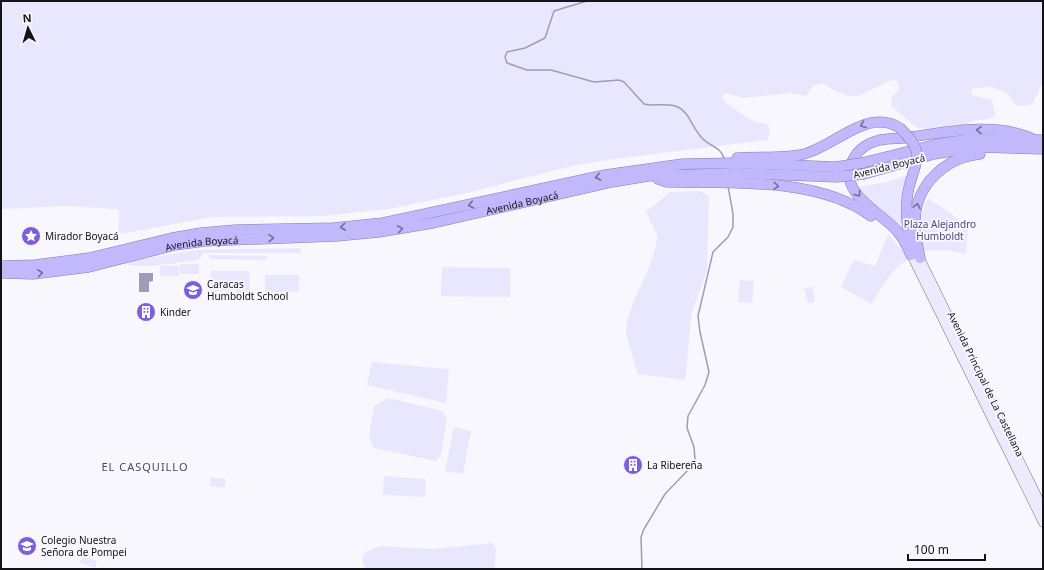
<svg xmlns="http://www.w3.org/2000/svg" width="1044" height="570" font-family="'Noto Sans',sans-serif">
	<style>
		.green { fill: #e9e7fe }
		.water { fill: #9f9cba }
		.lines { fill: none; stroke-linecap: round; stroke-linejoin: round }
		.stream { stroke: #9f9cba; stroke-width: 1.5 }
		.secondary-casing { stroke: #767482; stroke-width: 9 }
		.highway-casing { stroke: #857eac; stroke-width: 11 }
		.secondary { stroke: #edeafe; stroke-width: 8 }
		.highway { stroke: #c2b8fc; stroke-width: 10 }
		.highway-bridge-casing { stroke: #857eac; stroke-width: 11; stroke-linecap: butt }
		.highway-bridge { stroke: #c2b8fc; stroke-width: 10 }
		.oneway { stroke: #746e95 }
		.labels { text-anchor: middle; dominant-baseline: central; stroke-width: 3.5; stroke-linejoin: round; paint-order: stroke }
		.street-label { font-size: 10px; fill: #141318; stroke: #f7f7fd }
		.park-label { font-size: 10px; fill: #504976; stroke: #f7f7fd }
		.poi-label { font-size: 10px; fill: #141318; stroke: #f7f7fd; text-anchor: start }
		.neighbourhood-label { font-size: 11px; letter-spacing: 1px; fill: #494855; stroke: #f7f7fd }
	</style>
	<rect width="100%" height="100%" fill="#f7f7fd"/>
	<path class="green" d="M1,1H1043V82L1032,105C1017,106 1016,109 1009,95L992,87L973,88L971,92L972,95L992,100L995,115C987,123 975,117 967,124C965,126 962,132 960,135L948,137L930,129L917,128L892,107L891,97L900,88L898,83L894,79L858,96H849L831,89L824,84L814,85L806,96L791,93L744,98L725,93L722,98C723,102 753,122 758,123C761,123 764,123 767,124C771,129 770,135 767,140L614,159L571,166L467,193L389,209L321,216L212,217L120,234L118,231L119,211L115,209L67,206L1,209Z
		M913,174L906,236L874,207L859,187L887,182Z
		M700,191L709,196L707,271L692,312L685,380L638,374L626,334L627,322L634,300L649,268L658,237L646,212L670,192Z
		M928,199L948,211L968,227L966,254L947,250L923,251C918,232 918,216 928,199Z
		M888,234L910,259C892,267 882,287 872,304L841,287L854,260L875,266Z
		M301,248L300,253H204L198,260C180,262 141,270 126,264L133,261L194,250Z
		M209,255L267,256V260L209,259Z
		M180,264H199V274H180Z
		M160,266H179V276H160Z
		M442,267L510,268V297L441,296Z
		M211,271H249L250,294L237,295L236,290L214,291L210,288Z
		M265,275H299V292H265Z
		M740,280L754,281L752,303L738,302Z
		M812,287L815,302L808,303L804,288Z
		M372,362L449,369L446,403L367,385Z
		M388,398L443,411L447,421L441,454L436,461L373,448L369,436L374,406Z
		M454,427L471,431L463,474L445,471Z
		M384,476L426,479L425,497L383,495Z
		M211,477L226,479L224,488L210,486Z
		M493,543L496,550L495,567L488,569H365L362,559L365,552L380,546L431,549Z
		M83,555L97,561L95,568L80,563Z"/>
	<path class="water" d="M139,273H153V281L149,282V292H139Z"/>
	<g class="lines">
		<path class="stream" d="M587,1L554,11L545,38L525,48L507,52L505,57L507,63L527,70H551L594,82L619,80L624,82L644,104C655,107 667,102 678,107C689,112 693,129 702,138C709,146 721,147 724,158
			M642,569L641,537L644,529L665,494L690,468L695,459L694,447L687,428L688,416L705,385L709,372L700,332L698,316L713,252L728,237L733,227V214L728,186"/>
		<g class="secondary-casing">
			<path id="secondary" d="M911,255L1043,523
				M920,258L1043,508"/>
		</g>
		<g class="highway-casing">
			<g id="highway">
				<path d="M737,158C759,156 783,159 804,154C835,146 868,107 900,128"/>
				<path d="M862,163L938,144L972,139L1043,140"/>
				<path d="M864,174L934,154L977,147L1043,149"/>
				<path d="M658,179L667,182C730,183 819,177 871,216"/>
				<path d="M911,180C904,202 905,222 912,244"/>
				<path d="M911,255C907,246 904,238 897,231C881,212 838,194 852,162C857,150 867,143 880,140C890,138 900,139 910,137C949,132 993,122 1031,138"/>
				<path d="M920,258C918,246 914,234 915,221C916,185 944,158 980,154"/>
				<path d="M1,266L35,265L89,258L172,238L201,233L235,230L333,228L383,223L605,175L683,164L735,163L836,167"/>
				<path id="s1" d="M1,273L33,274L89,267L175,245L205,241L337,236L379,232L433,223L612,182L648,176L736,173L837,177"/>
			</g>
		</g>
		<use href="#secondary" class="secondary"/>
		<use href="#highway" class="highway"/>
		<g class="highway-bridge-casing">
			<path id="highway-bridge" d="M900,128C920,148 920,153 911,180
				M836,167L862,163
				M837,177L864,174"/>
		</g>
		<use href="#highway-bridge" class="highway-bridge"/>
	</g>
	<defs><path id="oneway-chevron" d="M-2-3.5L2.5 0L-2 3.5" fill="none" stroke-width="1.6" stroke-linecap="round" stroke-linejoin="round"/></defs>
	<g class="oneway">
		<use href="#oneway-chevron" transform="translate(863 125) rotate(157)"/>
		<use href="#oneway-chevron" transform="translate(979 130) rotate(-178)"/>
		<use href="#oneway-chevron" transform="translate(598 177) rotate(169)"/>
		<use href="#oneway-chevron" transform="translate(776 186) rotate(5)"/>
		<use href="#oneway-chevron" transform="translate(858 194) rotate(54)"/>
		<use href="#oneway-chevron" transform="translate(471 205) rotate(168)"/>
		<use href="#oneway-chevron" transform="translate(917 206) rotate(-78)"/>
		<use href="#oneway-chevron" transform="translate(343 227) rotate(174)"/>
		<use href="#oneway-chevron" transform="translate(400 229) rotate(-10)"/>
		<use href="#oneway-chevron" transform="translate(271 238) rotate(-1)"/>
		<use href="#oneway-chevron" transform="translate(40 273) rotate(-7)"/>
	</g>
	<defs>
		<g id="sight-disc" transform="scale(1)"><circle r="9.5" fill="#7c5fda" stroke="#f7f7fd"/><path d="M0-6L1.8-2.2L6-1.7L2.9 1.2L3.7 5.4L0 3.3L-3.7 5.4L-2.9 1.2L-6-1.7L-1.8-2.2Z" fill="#fff"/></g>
		<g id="school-disc" transform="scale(1)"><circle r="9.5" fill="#7c5fda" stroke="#f7f7fd"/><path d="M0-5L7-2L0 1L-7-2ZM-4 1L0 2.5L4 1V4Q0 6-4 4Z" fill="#fff"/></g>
		<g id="building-disc" transform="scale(1)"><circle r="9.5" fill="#7c5fda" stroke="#f7f7fd"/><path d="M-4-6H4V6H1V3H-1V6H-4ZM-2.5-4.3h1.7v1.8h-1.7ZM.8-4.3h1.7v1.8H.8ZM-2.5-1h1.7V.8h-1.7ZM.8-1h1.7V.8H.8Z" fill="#fff"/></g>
	</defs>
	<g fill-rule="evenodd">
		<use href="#sight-disc" x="31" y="236"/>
		<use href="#school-disc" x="193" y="290"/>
		<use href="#building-disc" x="146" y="312"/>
		<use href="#building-disc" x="633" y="465"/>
		<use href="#school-disc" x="27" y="546"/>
	</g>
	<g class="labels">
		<g class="street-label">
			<text transform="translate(889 166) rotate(-14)">Avenida Boyacá</text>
			<text stroke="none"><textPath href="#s1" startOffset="528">Avenida Boyacá</textPath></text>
			<text stroke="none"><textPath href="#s1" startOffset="204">Avenida Boyacá</textPath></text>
			<text transform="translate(986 384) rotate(64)">Avenida Principal de La Castellana</text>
		</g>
		<g class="park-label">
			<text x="940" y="224">Plaza Alejandro<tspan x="940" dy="12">Humboldt</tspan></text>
		</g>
		<g class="poi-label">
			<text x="45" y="236">Mirador Boyacá</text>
			<text x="207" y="284">Caracas<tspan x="207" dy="12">Humboldt School</tspan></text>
			<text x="160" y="312">Kinder</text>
			<text x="647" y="465">La Ribereña</text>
			<text x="41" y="540">Colegio Nuestra<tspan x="41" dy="12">Señora de Pompei</tspan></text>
		</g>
		<g class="neighbourhood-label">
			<text x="145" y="466">EL CASQUILLO</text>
		</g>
	</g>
	<rect width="1044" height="570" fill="none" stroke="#141318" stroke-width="4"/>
	<g transform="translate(28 28) rotate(355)" stroke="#f7f7fd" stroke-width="3" paint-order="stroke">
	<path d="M0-3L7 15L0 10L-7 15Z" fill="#141318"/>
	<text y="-6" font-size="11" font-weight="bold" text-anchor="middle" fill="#141318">N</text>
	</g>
	<path d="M908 554v6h77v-6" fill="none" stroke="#141318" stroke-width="2"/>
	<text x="914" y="554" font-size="12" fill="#141318" stroke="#f7f7fd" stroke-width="3" paint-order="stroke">100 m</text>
</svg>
